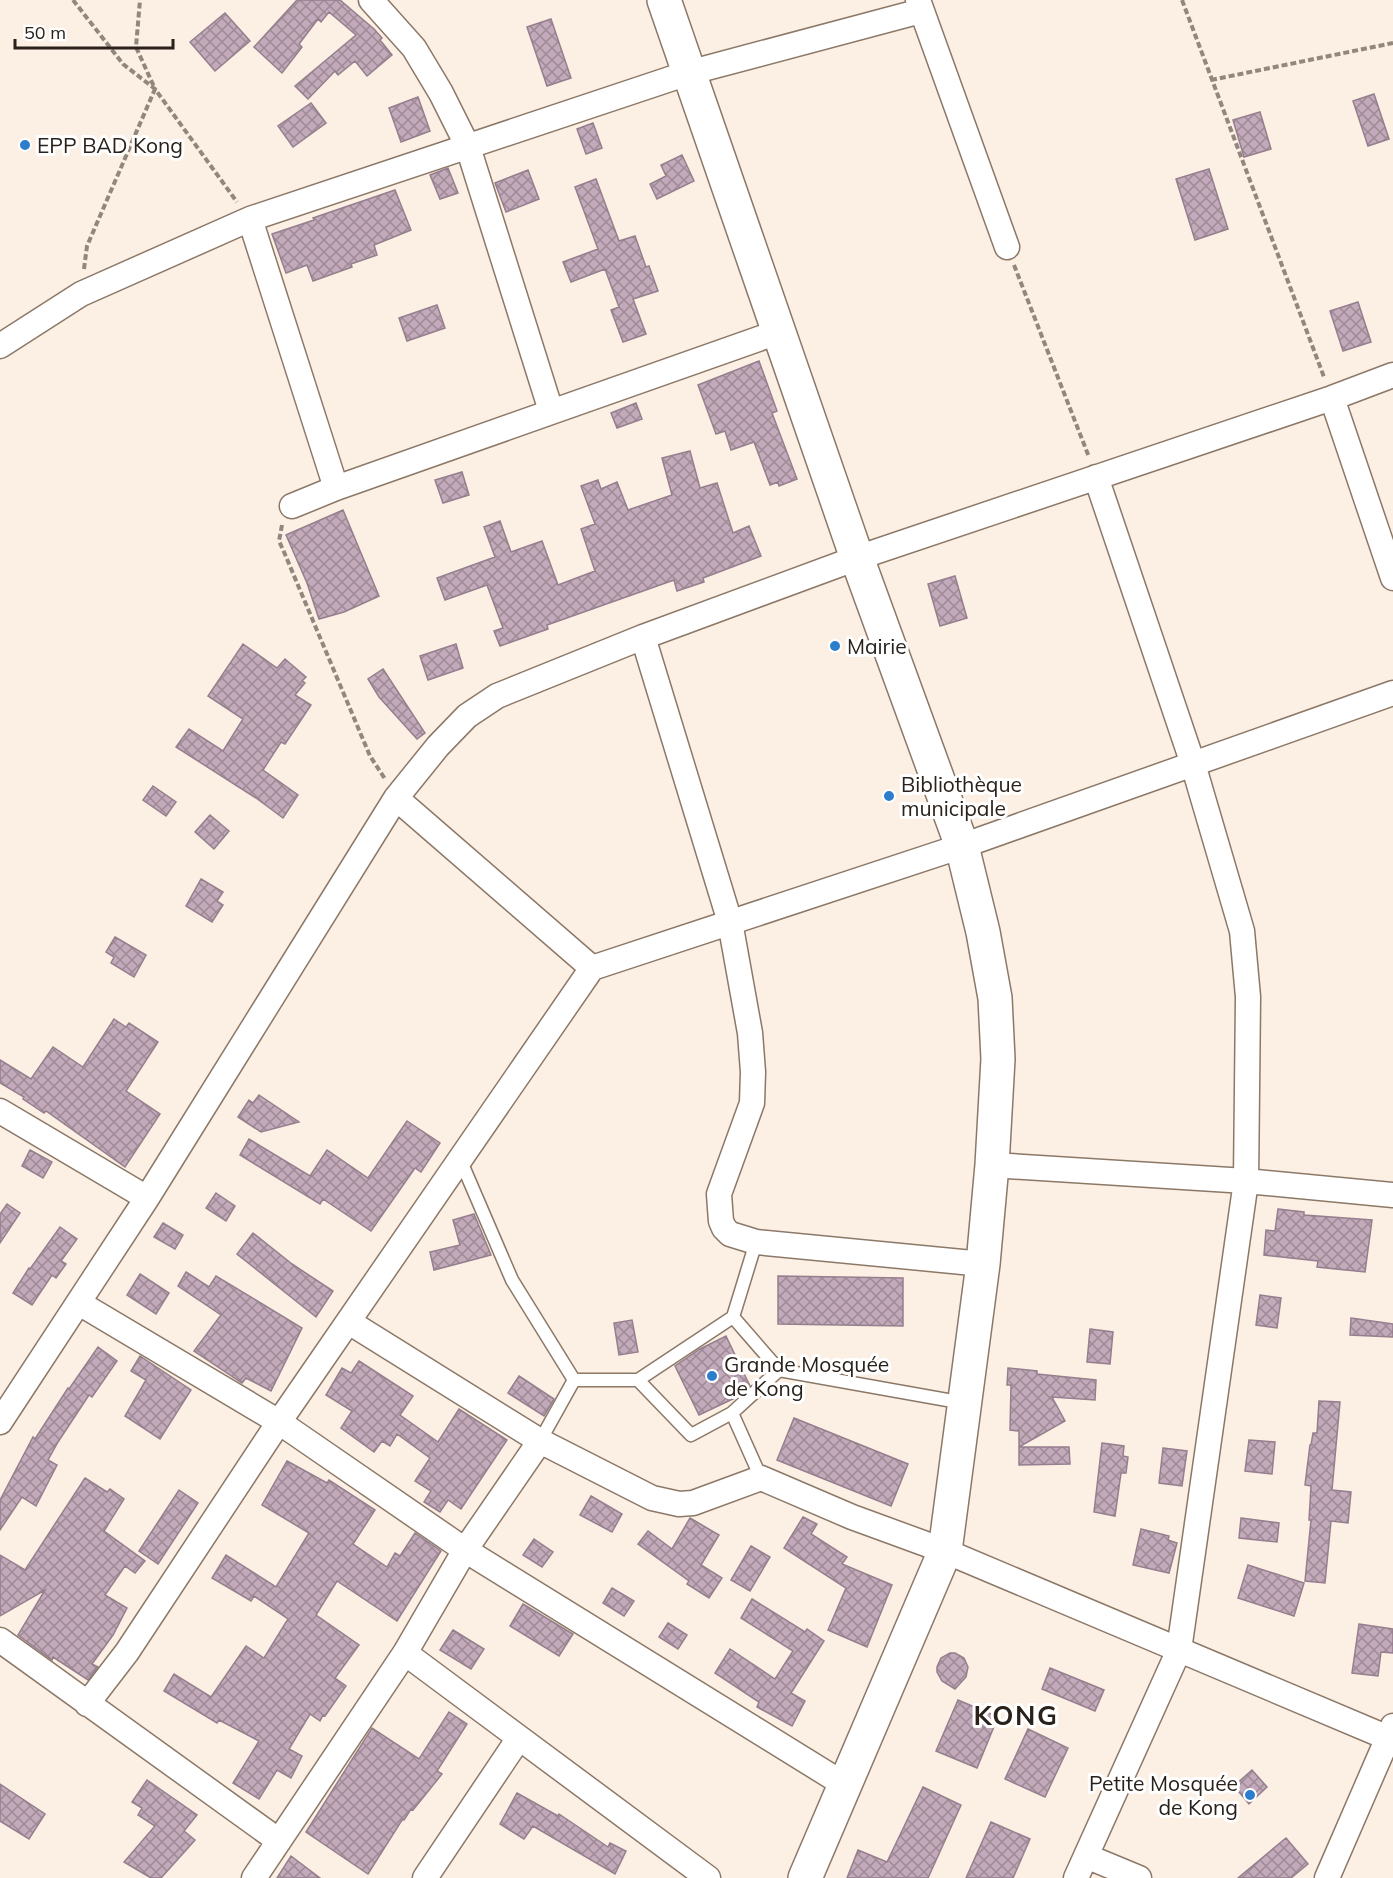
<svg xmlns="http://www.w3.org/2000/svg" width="1393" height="1878" font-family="Mulish,sans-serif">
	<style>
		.building { fill: url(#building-cross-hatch); stroke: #957e8d; stroke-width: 1.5 }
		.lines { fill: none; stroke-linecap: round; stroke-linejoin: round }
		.lane-casing { stroke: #8c7867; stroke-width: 15 }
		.street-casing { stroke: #8c7867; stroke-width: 27 }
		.secondary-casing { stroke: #8c7867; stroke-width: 36 }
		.path { stroke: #91877d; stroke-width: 4; stroke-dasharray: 6 3; stroke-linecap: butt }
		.lane { stroke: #fff; stroke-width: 12 }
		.street { stroke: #fff; stroke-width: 24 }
		.secondary { stroke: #fff; stroke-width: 33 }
		.poi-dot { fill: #2c7ecd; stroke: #fff; stroke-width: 2 }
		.labels { text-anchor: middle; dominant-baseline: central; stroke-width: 6; stroke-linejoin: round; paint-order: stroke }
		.poi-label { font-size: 21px; fill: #29211a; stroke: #fff; text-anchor: start }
		.district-label { font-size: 27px; font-weight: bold; letter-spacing: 1.5px; fill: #29211a; stroke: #fff }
	</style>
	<defs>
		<pattern id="building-cross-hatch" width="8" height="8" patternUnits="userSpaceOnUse" patternTransform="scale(1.5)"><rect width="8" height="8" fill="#c2aaba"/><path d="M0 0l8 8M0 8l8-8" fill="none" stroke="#9e8a96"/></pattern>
	</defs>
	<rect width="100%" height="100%" fill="#fcefe3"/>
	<path class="building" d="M297,0H340L374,29L382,38L380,40L392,55L367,76L355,61L338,75L335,71L308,99L295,86L356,35L329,12L321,22L318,19L299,44L302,47L282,73L254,47Z
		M225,13L250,41L215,71L190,42Z
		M551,19L571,78L547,86L527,27Z
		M1374,94L1389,139L1368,146L1353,101Z
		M418,97L430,131L401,142L389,108Z
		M311,103L326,123L293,147L278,126Z
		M1260,112L1271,149L1244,157L1233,120Z
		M593,123L602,148L586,154L577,129Z
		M682,155L694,181L657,199L650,184L666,176L661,165Z
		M448,168L458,193L440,199L430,175Z
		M1209,169L1228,229L1195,240L1176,179Z
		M528,170L539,199L506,212L495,183Z
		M596,179L619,241L635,236L646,267L649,266L658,291L633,299L646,334L623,342L611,310L619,307L605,269L571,282L563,262L598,249L575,187Z
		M395,190L411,230L374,245L377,255L351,264L352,267L313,281L307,265L286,273L272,234L314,220L313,218Z
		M1358,302L1371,342L1343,351L1330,311Z
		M437,305L445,328L407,341L399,318Z
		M759,361L777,411L772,413L797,479L779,486L778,482L770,485L754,442L731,450L725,431L716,434L698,385Z
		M636,403L642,419L617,428L611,413Z
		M690,451L700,488L717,483L733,533L749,526L761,556L703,578L704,582L677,591L674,580L547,625L548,629L500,646L494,631L503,628L487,585L445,600L437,578L495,557L484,527L500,521L511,552L542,541L558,585L595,571L581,529L595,524L581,486L598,480L601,489L617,482L628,510L672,495L662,458Z
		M462,472L469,495L443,503L435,480Z
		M343,510L379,596L344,612L319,619L307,583L286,535Z
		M955,576L967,618L940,626L928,584Z
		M243,644L277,668L285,659L306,677L302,681L305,683L295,695L311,705L285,744L281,742L263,770L298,795L283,818L256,798L176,747L189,729L223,751L243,719L208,696Z
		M456,644L463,668L428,680L420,656Z
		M383,669L425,733L417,739L379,697L368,679Z
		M153,786L176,802L166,816L143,800Z
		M210,815L229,831L214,849L195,832Z
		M201,879L223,892L217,901L223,905L212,922L186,906Z
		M115,937L146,955L134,977L111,963L114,957L106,952Z
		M114,1019L126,1027L129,1023L158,1042L126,1091L160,1114L125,1167L46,1111L44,1113L23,1099L24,1097L0,1083V1060L31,1079L53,1047L83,1067Z
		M259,1095L299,1122L261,1132L238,1117L249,1100L253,1103Z
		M407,1121L440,1143L421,1172L415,1168L371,1231L323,1199L320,1204L240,1155L249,1139L310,1176L327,1150L368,1178Z
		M30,1150L52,1162L43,1178L22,1166Z
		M216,1193L235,1206L226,1221L206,1208Z
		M7,1204L20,1213L0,1243V1214Z
		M1278,1209L1304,1212V1215L1372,1220L1365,1272L1317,1267L1318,1261L1264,1255L1266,1230L1275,1231Z
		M474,1214L491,1255L434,1270L430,1252L460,1245L453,1220Z
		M163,1223L183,1235L175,1249L154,1237Z
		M60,1227L77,1239L61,1261L66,1264L56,1278L52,1275L32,1305L13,1293L29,1268L30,1269Z
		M253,1233L292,1264L333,1291L316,1317L237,1254Z
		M186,1272L209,1287L216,1276L302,1328L271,1391L246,1378L242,1383L194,1351L221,1315L178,1286Z
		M140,1274L169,1293L156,1314L127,1295Z
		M778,1276L903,1278V1326L778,1324Z
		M1260,1295L1281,1298L1277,1328L1256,1325Z
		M1351,1318L1393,1324V1337L1350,1335Z
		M632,1320L638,1352L619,1355L614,1323Z
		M1090,1329L1113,1332L1110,1364L1087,1362Z
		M726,1336L750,1386L739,1396L699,1415L675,1366L700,1349Z
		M98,1347L117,1361L92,1397L89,1395L58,1442L48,1460L57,1465L36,1506L22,1497L0,1530V1500L33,1437L35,1439L68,1388L69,1389Z
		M140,1356L191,1390L160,1439L125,1416L146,1380L131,1371Z
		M359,1361L413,1396L400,1415L438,1442L459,1409L507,1440L461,1509L448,1500L440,1512L424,1502L431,1491L415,1481L430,1458L397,1434L390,1446L382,1441L374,1452L341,1428L352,1411L326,1395L342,1368L351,1373Z
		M1008,1368L1037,1371V1374L1096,1380L1095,1400L1052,1397L1065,1421L1019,1447V1431L1010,1430L1011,1385H1007Z
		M519,1376L554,1399L544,1416L508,1393Z
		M1319,1401L1340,1402L1332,1490L1351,1492L1348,1523L1331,1521L1325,1583L1305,1581L1311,1520H1309L1311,1486L1305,1485L1310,1445H1311L1313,1433H1317Z
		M794,1418L908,1464L891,1506L777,1460Z
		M1249,1440L1275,1442L1272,1474L1245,1471Z
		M1102,1443L1124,1446L1123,1456L1128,1457L1126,1473H1121L1115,1516L1094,1512Z
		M1019,1447H1069L1070,1464L1019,1465Z
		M1163,1448L1187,1451L1182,1486L1159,1483Z
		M287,1461L327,1483L329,1480L375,1510L353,1544L387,1567L395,1553L400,1556L415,1533L441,1551L397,1621L337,1581L316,1615L359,1645L335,1678L346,1686L325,1716L323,1715L320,1721L310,1714L289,1749L302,1756L291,1778L277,1770L259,1799L233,1783L259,1741L219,1720L217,1723L164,1691L174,1674L211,1697L246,1646L264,1658L288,1619L254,1596L251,1601L212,1578L226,1555L276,1587L309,1533L262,1505Z
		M85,1478L107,1492L110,1489L124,1499L104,1531L145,1561L135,1573L125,1566L105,1595L127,1608L113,1635L92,1664L98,1667L88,1680L53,1657L52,1660L18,1635L45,1590L0,1616V1555L25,1570Z
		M179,1490L198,1503L158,1564L139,1551Z
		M591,1496L622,1514L612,1532L580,1515Z
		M803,1517L817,1524L811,1534L847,1557L842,1564L892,1585L867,1647L828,1630L846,1588L784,1548Z
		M690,1518L719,1535L701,1565L722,1578L709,1598L687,1584L689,1581L638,1544L648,1531L672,1549Z
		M1241,1518L1279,1523L1277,1542L1239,1538Z
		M1141,1529L1169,1536L1168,1540L1177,1543L1169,1573L1133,1565Z
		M534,1539L553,1552L542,1567L523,1555Z
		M751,1546L770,1557L750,1591L731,1580Z
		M1248,1565L1304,1583L1294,1616L1238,1598Z
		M612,1588L634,1601L624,1616L603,1603Z
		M752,1599L805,1632L807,1629L824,1641L791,1693L805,1701L792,1726L757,1707L759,1702L715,1673L730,1649L775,1679L793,1651L741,1618Z
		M523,1604L573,1634L559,1656L510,1626Z
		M668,1623L687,1635L678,1649L659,1637Z
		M1359,1624L1393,1629V1653L1381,1652L1378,1676L1352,1673Z
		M453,1630L484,1649L471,1669L440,1650Z
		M950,1653H955L964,1658L968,1667L966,1677L955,1689L942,1681L937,1672V1667L941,1658Z
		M1050,1668L1104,1690L1095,1711L1042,1689Z
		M958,1700L998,1717L977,1768L936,1751Z
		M449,1712L467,1724L437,1771L442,1774L413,1810L411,1809L404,1820H402L368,1874L306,1832L372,1728L419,1759Z
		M1028,1729L1068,1748L1045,1797L1005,1779Z
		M1252,1770L1267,1787L1249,1804L1234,1786Z
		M147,1780L197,1815L184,1831L195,1840L161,1878H151L124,1862L155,1826L138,1815L142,1808L132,1802Z
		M0,1784L45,1814L29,1839L0,1821Z
		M923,1787L961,1805L928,1878H847L858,1850L887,1862Z
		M517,1793L558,1816L559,1814L608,1847L610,1843L626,1851L615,1874L533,1826L524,1839L500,1824Z
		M991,1822L1030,1839L1013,1878H966Z
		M1286,1838L1308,1864L1291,1878H1238Z
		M291,1856L320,1878H277Z"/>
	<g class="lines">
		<g class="lane-casing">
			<path id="lane" d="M460,1159L512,1280L574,1380
				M733,1317L756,1242
				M779,1370L964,1403
				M574,1380H638L691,1435L732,1413L779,1370L733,1317L638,1380
				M732,1413L761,1478
				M540,1441L574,1380"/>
		</g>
		<g class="street-casing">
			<path id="street" d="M371,0L414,48L441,93L468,147L551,411
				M918,0L1007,247
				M250,219L336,488
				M0,346L81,294L250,219L688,73L921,11
				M1332,398L1393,578
				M292,506L336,488L778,332
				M643,637L730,922L750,1033L753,1072L752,1103L719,1194L720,1208L721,1221L724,1228L730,1234L756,1242L983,1264
				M396,798L592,968
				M0,1111L147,1198
				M992,1165L1246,1181L1393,1195
				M79,1303L279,1422L465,1550L845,1785
				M349,1322L540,1441L652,1498L679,1504L693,1503L761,1478L852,1517L945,1551L1393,1740
				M0,1422L147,1198L396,798L438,746L467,716L497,696L643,637L857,558L1332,398L1393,375
				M0,1640L279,1841
				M405,1653L708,1878
				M87,1704L127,1652L279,1422L592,968L962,846L1393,693
				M1086,1856L1139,1878
				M254,1878L405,1653L465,1550L540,1441
				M425,1878L519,1738
				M1076,1878L1179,1650L1246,1181L1248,997L1242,931L1193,764L1096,477
				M1327,1878L1393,1726"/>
		</g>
		<g class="secondary-casing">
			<path id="secondary" d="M664,0L857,558L962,846L983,932L995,998L998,1059L992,1165L983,1264L945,1551L805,1878"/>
		</g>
		<path class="path" d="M73,0L123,64L155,89L237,202
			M1182,0L1324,377
			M1211,80L1393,43
			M1014,265L1089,457
			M84,269L87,246L155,89L136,47L140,0
			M282,525L279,541L284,552L370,756L385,779"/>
		<use href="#lane" class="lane"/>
		<use href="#street" class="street"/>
		<use href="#secondary" class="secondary"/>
	</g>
	<g class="poi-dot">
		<circle cx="25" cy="145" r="6"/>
		<circle cx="835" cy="646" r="6"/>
		<circle cx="889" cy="796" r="6"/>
		<circle cx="712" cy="1376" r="6"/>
		<circle cx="1250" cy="1795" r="6"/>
	</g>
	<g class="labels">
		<g class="poi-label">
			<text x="37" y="145">EPP BAD Kong</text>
			<text x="847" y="646">Mairie</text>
			<text x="901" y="784">Bibliothèque<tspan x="901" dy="24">municipale</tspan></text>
			<text x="724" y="1364">Grande Mosquée<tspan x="724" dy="24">de Kong</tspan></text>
			<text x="1238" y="1783" text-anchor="end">Petite Mosquée<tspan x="1238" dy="24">de Kong</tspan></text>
		</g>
		<g class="district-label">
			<text x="1016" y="1715">KONG</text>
		</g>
	</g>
	<path d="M15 39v9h158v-9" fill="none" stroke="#29211a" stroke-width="3"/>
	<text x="24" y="39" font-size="18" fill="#29211a" stroke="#ffffff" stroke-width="4.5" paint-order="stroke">50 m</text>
</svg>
